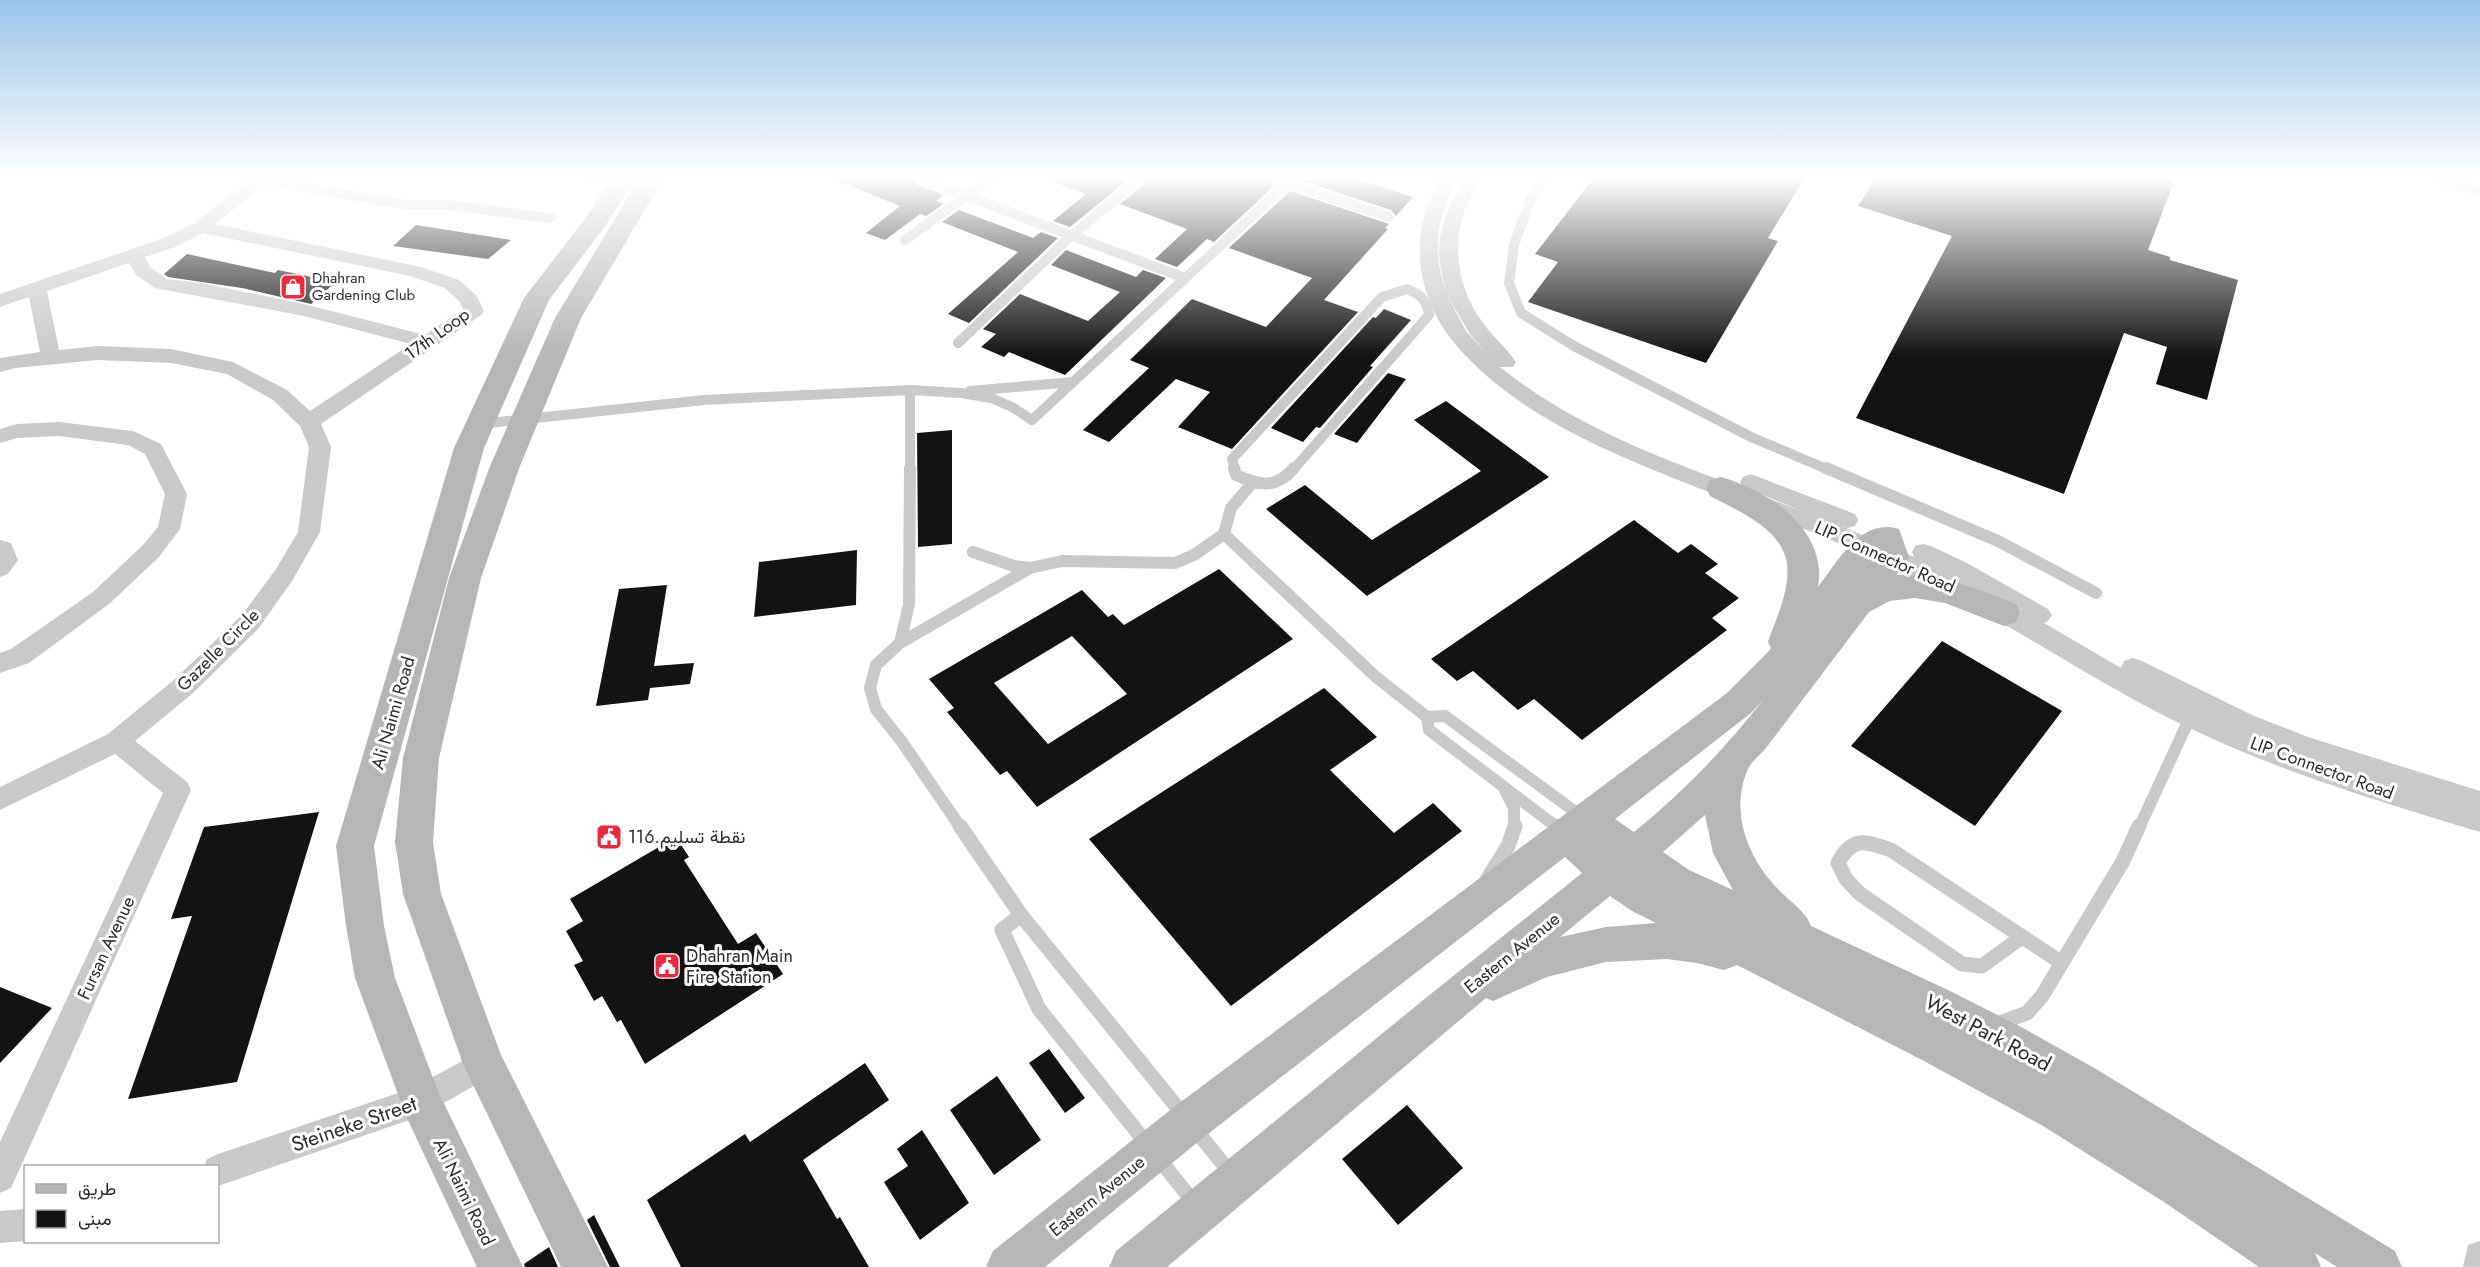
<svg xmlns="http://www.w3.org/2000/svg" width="2480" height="1267" font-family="Jost,Vazirmatn,sans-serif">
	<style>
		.building { fill: #131313; fill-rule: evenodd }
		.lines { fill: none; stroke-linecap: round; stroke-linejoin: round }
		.service-far2 { stroke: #c9c9c9; stroke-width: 10 }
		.service-far1 { stroke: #c9c9c9; stroke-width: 12 }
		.service { stroke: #c9c9c9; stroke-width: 15 }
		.minor { fill: #c9c9c9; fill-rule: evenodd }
		.secondary { fill: #b6b6b6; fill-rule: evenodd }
		.labels { text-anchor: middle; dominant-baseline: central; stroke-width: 6; stroke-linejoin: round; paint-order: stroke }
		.far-poi-label { font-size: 15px; fill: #2c2c2c; stroke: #fff; text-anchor: start }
		.street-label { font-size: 18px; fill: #2c2c2c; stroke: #fff }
		.poi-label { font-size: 18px; fill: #2c2c2c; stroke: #fff; text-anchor: start }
		.near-street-label { font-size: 21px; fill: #2c2c2c; stroke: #fff }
	</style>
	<rect width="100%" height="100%" fill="#fff"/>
	<path class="building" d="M833,179H914L918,185L944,195L936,201L944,204L926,216L920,214L885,240L866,233L900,206Z
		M1052,179H1129L1070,227L1053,221L1086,194L1051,181Z
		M1147,179H1269L1274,186L1214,242L1207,239L1177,267L1155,259L1187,229L1120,204L1145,184Z
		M1297,179H1356L1413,197L1396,216L1391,210Z
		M1593,179H1804L1768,238L1778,241L1706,363L1528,302L1558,262L1535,254Z
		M1875,179H2175L2148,250L2170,257V260L2238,280L2207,400L2156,384L2167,347L2124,333L2064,494L1856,418L1952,236L1858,206Z
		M1290,191L1389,224L1385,228L1388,229L1324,300L1358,312L1232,449L1178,427L1210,392L1176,379L1109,442L1083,430L1149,368L1130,360L1192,299L1266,327L1312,278L1229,248Z
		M959,210L1033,238L1041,232L1058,238L969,323L948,314L1018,252L942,222Z
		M416,225L511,240L488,259L393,246Z
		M1066,250L1136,277L1143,270L1166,278L1065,375L1009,352L1004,357L981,347L996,334L983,329L1020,294L1088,321L1120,292L1051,265Z
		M187,254L275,273L278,270L336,282L311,304L242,288L168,277L164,274Z
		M1384,309L1411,320L1370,366L1373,367L1320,428L1316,427L1303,442L1271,428L1373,317L1376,318Z
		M1388,373L1406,379L1357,443L1334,434Z
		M1446,401L1549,477L1367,596L1266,509L1305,485L1372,540L1481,471L1414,420Z
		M952,430V544L918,547L917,433Z
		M1634,520L1678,553L1691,544L1718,564L1705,573L1739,598L1712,618L1727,630L1582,740L1534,699L1518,710L1473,671L1457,681L1431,659Z
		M857,550L856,605L754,617L759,562Z
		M1219,569L1293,639L1037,807L1007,771L1000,775L947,712L954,708L929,679L1082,590L1108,617L1113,614L1124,625ZM1072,636L1127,694L1048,744L994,683Z
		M667,585L654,666L694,663L690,684L650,688L648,700L596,706L619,589Z
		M1942,641L2062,711L1975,826L1851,746Z
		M1324,688L1377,737L1330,770L1394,833L1433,803L1462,831L1231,1006L1089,839Z
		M319,812L237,1082L128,1099L192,916L171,919L204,827Z
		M676,837L689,857L684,860L738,944L756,933L783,974L645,1064L621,1020L617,1022L602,996L594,1001L574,965L583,961L566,931L583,921L570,899Z
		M0,987L52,1008L0,1063Z
		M1049,1049L1085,1098L1065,1113L1029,1063Z
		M865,1063L889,1100L803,1160L837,1219L840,1217L869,1267H681L647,1200L745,1134L750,1142Z
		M997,1076L1041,1140L994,1175L950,1110Z
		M1407,1105L1463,1168L1398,1225L1342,1159Z
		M922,1130L969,1203L920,1240L884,1182L908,1166L897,1149Z
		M594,1215L620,1267H610L587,1220Z
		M549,1247L558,1267H525L524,1264Z"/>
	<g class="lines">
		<path class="service-far2" d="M921,179L1185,278
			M1276,179L1389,217
			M1543,179L1531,198L1514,245L1509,283L1521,313L1574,346L1751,437L1829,470
			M2435,179L2480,191
			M905,240L990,179
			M958,343L1072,235L1140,179
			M970,391L1072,382
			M480,424L704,400L910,390L961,393L991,398L1012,407L1032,420L1288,183
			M910,470V390
			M1235,470L1232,459L1382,297L1407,289C1420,294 1427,300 1429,315L1293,470"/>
		<path class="service-far1" d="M910,468L909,604L900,643L876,665L870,688L876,709L902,742L961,828
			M1234,468L1236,475C1260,486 1276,489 1294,468
			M1826,468L1998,541L2096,593
			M1252,483L1231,508L1224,534L1376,677L1427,717
			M973,552L1014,566L1030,568
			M900,643L1030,568L1062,561L1175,563L1194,555L1224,534
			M1503,786L1514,808V828
			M1558,828L1429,730L1427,717L1445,716L1585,819
			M2139,828L2192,713"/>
		<path class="service" d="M960,826L1021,915L1233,1176
			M1556,826L1565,833
			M1487,880L1508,846L1515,826
			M1021,915L1002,930L1039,1009L1195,1204
			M2022,937L1982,966L1962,964L1859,893L1846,879L1838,863C1852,836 1866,841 1891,850L2062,963
			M1994,1025L2027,1013L2042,996L2123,861L2139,826"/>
		<path class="minor" d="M250,179H288L409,200H450L548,213L554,214L557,218L554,222L548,223L450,210H409L263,185L215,224L421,267L459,280L476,295L484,311L481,315L321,424L331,447L320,532L292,581L258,629L193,693L135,741L187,782L191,790L11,1188L0,1193V1142L163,793L115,754L0,810V787L108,734L175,679L242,615L276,569L298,532L309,447L300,426L273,400L227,374L171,363L98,360L15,368L0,372V358L40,352L29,297L0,307V294L161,239L195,223ZM203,233L410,276L445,288L460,302L463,309L425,335L304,304L201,283L167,279L150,267L145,257L175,247ZM129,263L136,275L155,288L304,316L411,344L310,411L287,390L233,362L171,349L98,346L59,350L47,291Z
			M587,179H627L652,183L655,187L652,191L646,192L596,184L590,183Z
			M1440,179H1458C1437,215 1431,254 1447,293C1431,244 1441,222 1463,179H1481C1476,190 1468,200 1464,212C1452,251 1459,290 1483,323C1493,337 1507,348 1516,362L1513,367H1500C1589,439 1702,472 1807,513L1743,487L1740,482L1743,477L1751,474L1855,514L1858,520L1855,526L1847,528L1841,526L1914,557L1912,552L1915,546L1923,544L1931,546L1967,563L2048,609L2052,615L2048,621L2044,623L2121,668L2124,661L2133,658L2142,661L2252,715L2308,737L2480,791V832C2379,801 2276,771 2181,724C2083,676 1995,612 1896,568C1829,538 1761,512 1693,486C1611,453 1527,420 1465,355C1417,306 1405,238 1440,179ZM1447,295L1470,334L1487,354L1466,331Z
			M59,422L133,431L161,444L187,494L180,529L159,557L109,604L29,663L0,673V653L11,649L93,592L143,545L158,527L165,494L145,454L128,445L59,436L17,438L0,443V429L17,424Z
			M0,540L11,543L18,560L8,574L0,577Z
			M484,1049L495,1054L499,1064L495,1074L421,1116L218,1186V1166H204L207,1159L218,1154L413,1088Z
			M26,1209V1241L0,1243V1211Z
			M2480,1241V1267H2463L2468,1245Z"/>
		<path class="secondary" d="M611,179H635L606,225L549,300L484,448L374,846L384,926L395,978L438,1091L523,1267H477L406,1116L355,978L346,926L336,846L454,448L524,298L587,216Z
			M639,179H663L581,318L520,466L481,578L439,758L433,842L441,894L501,1055L608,1267H561L463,1064L403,894L395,842L403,758L449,578L490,466L555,318Z
			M1721,477C1769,491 1828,530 1818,587C1838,561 1861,517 1899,529L1909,557L1897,575C1939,572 1977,589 2016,604L2020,613L2016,622L2004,626L1945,603L1915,598L1890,601L1869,612L1766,748C1761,754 1751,762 1748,769C1729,811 1748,858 1778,889C1790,902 1805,910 1811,926L1950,991L2023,1028L2096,1069L2395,1251L2402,1267H2337L2315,1253L2321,1267H2259L2164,1202L2043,1126L1924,1061L1737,965L1724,970L1697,963L1667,959L1606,962L1547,977L1493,1001L1486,998L1167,1267H1109L1116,1251L1427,997L1582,873L1565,857L1204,1137L1045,1267H986L993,1251L1174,1107L1727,693L1768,652L1771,648L1768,642C1775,621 1785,601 1787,579C1793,533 1744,514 1710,496L1706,488L1710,480ZM1763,700C1725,749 1682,793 1634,832L1615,819L1751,713ZM1705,815L1713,853L1733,890L1689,870L1663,852ZM1610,896L1632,911L1656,923L1606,927L1560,937Z"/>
	</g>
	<linearGradient id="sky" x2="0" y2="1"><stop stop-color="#99c4e9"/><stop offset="0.5" stop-color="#fff"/><stop offset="1" stop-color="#fff" stop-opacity="0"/></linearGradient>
	<rect width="2480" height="356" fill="url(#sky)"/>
	<defs>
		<g id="shop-square" transform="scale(1.35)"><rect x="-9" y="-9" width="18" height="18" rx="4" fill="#e72a40" stroke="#fff"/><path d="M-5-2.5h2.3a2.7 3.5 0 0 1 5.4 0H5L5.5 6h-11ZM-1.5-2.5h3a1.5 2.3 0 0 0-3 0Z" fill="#fff"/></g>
		<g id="civic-square" transform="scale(1.35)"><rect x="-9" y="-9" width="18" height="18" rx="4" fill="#e72a40" stroke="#fff"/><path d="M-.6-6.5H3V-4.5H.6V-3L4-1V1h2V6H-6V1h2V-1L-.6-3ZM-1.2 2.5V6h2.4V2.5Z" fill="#fff"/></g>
	</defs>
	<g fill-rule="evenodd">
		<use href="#shop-square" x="293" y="287"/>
		<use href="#civic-square" x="609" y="837"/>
		<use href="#civic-square" x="667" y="966"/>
	</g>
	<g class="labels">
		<g class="far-poi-label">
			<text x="312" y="278">Dhahran<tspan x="312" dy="17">Gardening Club</tspan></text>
		</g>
		<g class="street-label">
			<text transform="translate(437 334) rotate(-36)">17th Loop</text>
			<text transform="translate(1885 557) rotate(24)">LIP Connector Road</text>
			<text transform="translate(218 650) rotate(-45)">Gazelle Circle</text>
			<text transform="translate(393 713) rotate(-74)">Ali Naimi Road</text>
			<text transform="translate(2322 768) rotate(20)">LIP Connector Road</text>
			<text transform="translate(106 948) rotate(-65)">Fursan Avenue</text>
			<text transform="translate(1512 953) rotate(-39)">Eastern Avenue</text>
			<text transform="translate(464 1192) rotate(64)">Ali Naimi Road</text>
			<text transform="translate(1097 1196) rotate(-39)">Eastern Avenue</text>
		</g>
		<g class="poi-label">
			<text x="628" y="837">نقطة تسليم.116</text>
			<text x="686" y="956">Dhahran Main<tspan x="686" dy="21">Fire Station</tspan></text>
		</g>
		<g class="near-street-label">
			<text transform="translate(1988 1033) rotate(28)">West Park Road</text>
			<text transform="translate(354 1124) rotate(-19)">Steineke Street</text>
		</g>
	</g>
	<rect x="24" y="1165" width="195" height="78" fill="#ffffff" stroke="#ababab" stroke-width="1.5"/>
	<rect x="36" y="1184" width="30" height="9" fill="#b6b6b6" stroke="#ababab" stroke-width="1.5"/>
	<text x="78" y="1195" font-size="18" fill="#2c2c2c">طريق</text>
	<rect x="36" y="1210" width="30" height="18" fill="#131313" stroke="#ababab" stroke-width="1.5"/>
	<text x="78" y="1225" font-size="18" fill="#2c2c2c">مبنى</text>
</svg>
